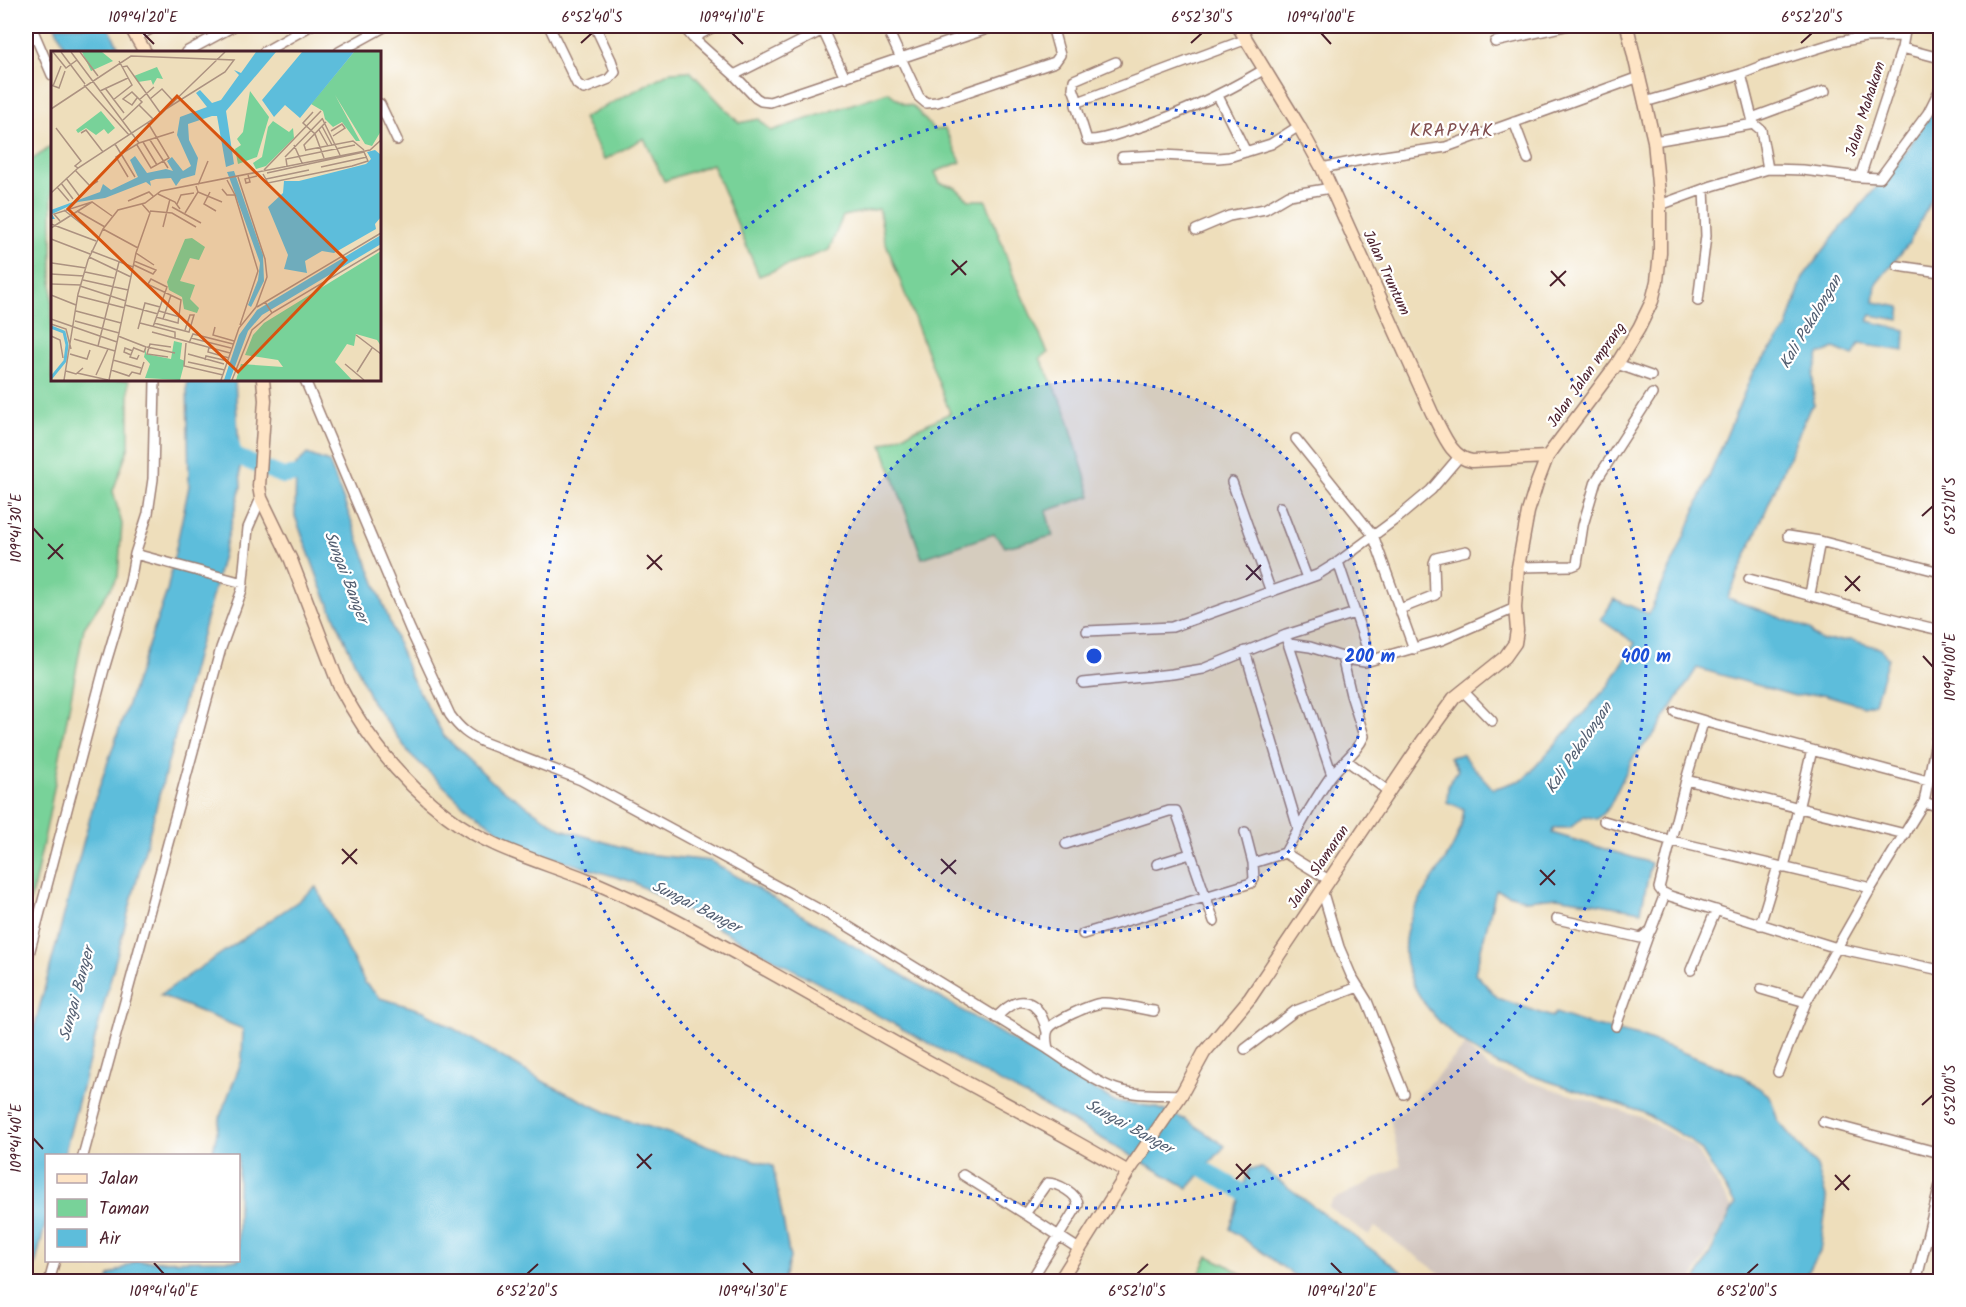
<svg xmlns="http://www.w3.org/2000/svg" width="1966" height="1307" font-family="Kalam,sans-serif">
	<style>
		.industrial { fill: #cec1ba }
		.green { fill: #78d299; stroke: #617862; stroke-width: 1.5 }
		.water { fill: #5dbddb; stroke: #546e83; stroke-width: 1.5 }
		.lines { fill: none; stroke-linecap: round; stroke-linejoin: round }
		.river { stroke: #5dbddb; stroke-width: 16 }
		.street-casing { stroke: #9c7e73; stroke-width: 12 }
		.secondary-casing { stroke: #9c7e73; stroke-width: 15 }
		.street { stroke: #fff; stroke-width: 9 }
		.secondary { stroke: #fee4c5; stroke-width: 12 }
		.ticks { fill: none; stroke: #4a1f2b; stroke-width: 2 }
		.ring { fill: none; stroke: #1d4ed8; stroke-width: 3; stroke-dasharray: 3 6 }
		.labels { text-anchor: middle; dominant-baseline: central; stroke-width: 4.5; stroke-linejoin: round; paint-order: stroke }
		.street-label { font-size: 15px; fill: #4a1f2b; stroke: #fff }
		.water-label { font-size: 16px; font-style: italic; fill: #525e71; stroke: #fff }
		.quarter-label { font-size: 18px; letter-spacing: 1.5px; fill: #804e4e; stroke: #fff }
		.inset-river { fill: none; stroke: #5dbddb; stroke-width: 3 }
		.inset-road { fill: none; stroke: #ac9281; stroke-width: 1.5 }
		.view { fill: #d8530f; fill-opacity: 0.15; stroke: #d8530f; stroke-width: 3 }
		.inset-edge { fill: none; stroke: #4a1f2b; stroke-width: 3 }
		.centre { fill: #1d4ed8; stroke: #fff; stroke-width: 3 }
		.ring-label { font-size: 18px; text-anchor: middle; font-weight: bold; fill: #1d4ed8; stroke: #fff; stroke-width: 4.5; stroke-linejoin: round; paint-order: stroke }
		.neatline { fill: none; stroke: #4a1f2b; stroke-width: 2 }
		.ticks-label { font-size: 15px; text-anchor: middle; fill: #4a1f2b }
	</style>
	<rect width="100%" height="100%" fill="#fff"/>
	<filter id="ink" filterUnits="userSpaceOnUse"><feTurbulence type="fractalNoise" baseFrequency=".0167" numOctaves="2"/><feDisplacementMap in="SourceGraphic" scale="12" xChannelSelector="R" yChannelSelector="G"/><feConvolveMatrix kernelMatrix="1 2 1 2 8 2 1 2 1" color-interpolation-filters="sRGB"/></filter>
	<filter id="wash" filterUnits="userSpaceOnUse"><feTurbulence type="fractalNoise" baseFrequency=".008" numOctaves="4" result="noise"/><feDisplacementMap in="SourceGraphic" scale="24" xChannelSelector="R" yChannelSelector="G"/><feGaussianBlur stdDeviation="1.35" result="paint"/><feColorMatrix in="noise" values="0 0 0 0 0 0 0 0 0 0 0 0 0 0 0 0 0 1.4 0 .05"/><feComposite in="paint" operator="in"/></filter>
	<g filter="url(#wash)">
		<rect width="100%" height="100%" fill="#eedebb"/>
		<path class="industrial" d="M1465,1046L1490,1069L1643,1118L1695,1147L1732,1208L1692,1281H1451L1375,1227L1369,1235L1328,1207L1333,1200L1401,1166L1390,1118L1405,1110Z"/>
		<path class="green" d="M690,71L739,123L759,119L771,131L888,92L904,104L913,106L934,130L945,129L961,162L935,172L940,183L955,187L969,200H986L1015,280L1048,353L1040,358L1065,409L1091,496L1046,511L1053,536L1005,547L994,534L922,558L882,445L950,413L884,238L879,209L843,216L829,250L759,276L712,164L664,181L644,138L604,160L583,118L670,72Z
			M52,146V380H129V446L113,491L122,524L118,577L84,628L48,820L33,891L26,913V164Z
			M1208,1256L1227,1265L1252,1281H1196Z"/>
		<path class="water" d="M55,26H108L121,52H67Z
			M1940,99V183L1909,243L1876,284L1874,302L1901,307L1899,320L1871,315L1868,321L1905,330L1904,351L1859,344L1853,356L1834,348L1819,355L1813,376L1814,405L1810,408L1728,598L1810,629L1813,635L1823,641L1852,640L1879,648L1888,658L1875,703L1864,706L1823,694L1795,696L1697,668L1655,733L1633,758L1609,807L1597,819L1584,816L1570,828H1554L1552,833L1651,863L1641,911L1557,897L1526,900L1496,890L1475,973L1498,998L1552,1017L1556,1013L1587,1024L1639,1036L1674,1049L1742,1076L1770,1096L1778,1121L1817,1166L1827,1200L1820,1252L1803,1281H1696L1735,1204L1701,1150L1690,1140L1642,1112L1499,1065C1447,1039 1383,979 1412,915C1424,887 1449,861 1459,832C1462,825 1463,817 1464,809L1447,802L1448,785L1458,770L1450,757L1462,754L1493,789L1524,779L1609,685L1635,643L1601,620L1614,599L1649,614L1678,551L1753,372L1786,330L1803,277L1836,234L1901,159Z
			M187,380H235L241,487L64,1155L46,1156V1222L31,1281L26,1282V1058L94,802L167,591L189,486Z
			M307,454L329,462L410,675L444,736L496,785L561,829L645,854L711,861L1114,1101L1155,1107L1186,1120L1225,1146L1188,1188L1068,1119L633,882L524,849L466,807L410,754L372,702L321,586L295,516L296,465Z
			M316,887L365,983L380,998L424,1011L546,1083L614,1116L773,1166L790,1258L783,1281H107L109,1276L136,1261L238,1260V1156L212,1155L221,1114L242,1060L243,1029L160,995L297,902Z
			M1262,1168L1414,1281H1302L1230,1229L1249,1169Z"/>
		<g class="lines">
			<path class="river" d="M229,439L235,456L283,476L300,474L310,491
				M1185,1158L1241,1191L1257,1203"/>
		</g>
	</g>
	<g filter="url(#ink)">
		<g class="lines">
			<g class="street-casing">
				<path id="street" d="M31,26L52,75
					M549,26L577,84L584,89L609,79L615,72L611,60L595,26
					M683,26L693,38L734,75L756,98L761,101L770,102L996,26
					M821,26L845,78
					M886,26L919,97L926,103L937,102L1055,62L1060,55L1052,26
					M136,37L156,26
					M693,38L715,26
					M1247,39L1078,102L1076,105L1087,140C1100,141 1115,135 1128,131C1177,116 1221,95 1265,69
					M1495,42L1565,26
					M1902,48L1940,58
					M186,52L234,26
					M264,52L310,26
					M339,52L386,26
					M1741,74L1752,118L1754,124L1761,130L1768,169
					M734,75L823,30
					M1218,96L1246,152
					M1078,102L1073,88L1074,80L1116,62
					M1645,102L1741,74L1764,65L1838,42L1865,37L1904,36
					M380,104L397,140
					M1752,118L1825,91
					M1514,122L1528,159
					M1654,141L1754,124
					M1122,157L1162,155L1218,158L1229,157L1271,144L1299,126
					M1322,168L1371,158L1446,147L1639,77
					M1860,177L1880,178L1928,113L1940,89
					M1660,205L1712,186L1768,169L1803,170L1860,177L1902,48L1906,26
					M1196,230L1229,216L1265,209L1289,195L1331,188
					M1898,266L1940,272
					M1698,301L1706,236L1704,189
					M1617,364L1651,376
					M305,380L410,629L450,715C460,729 468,735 483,742L581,780L712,851L833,917L1048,1049
					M1296,439L1373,535L1414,649
					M1232,482L1271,592
					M1280,507L1307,578
					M1788,536L1820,541L1940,572
					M135,554L148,513L153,479L155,380
					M1338,562L1371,660
					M1518,567L1572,566L1577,564L1583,525L1596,481L1652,394
					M1749,579C1813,595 1876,616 1940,630
					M1810,594L1820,541
					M1400,609L1435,595L1434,563L1436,558L1466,551
					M1087,631L1172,627L1317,575L1338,562L1400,516L1431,490L1459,457
					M1287,640L1332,775
					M1289,644L1310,647L1352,660L1365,662L1442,640L1515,608
					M1245,651L1298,828
					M1083,683L1172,674L1203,669L1286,635L1355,613
					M1462,690L1492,721
					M1675,712L1708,722
					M1346,760L1388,791
					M1686,780L1905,834
					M1928,781L1706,722L1702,726L1686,780L1659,888L1662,892L1670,896L1837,948L1940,970
					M1924,802L1940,807
					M1604,821L1672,841L1871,888
					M1245,832L1253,863
					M1066,844L1169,811H1176L1214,921
					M1157,864L1190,854
					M1784,868L1812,750
					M1329,880L1285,853C1299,827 1314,800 1331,776C1341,763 1357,752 1364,736L1351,695L1342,657
					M1322,890L1339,947L1351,975L1367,1001L1404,1094
					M1557,919L1641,938L1651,930L1665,894
					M1760,925L1778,866
					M1083,934L1251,883L1254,879L1253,863L1285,853
					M26,965L104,669L130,582L135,554L243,583
					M1691,970L1716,910
					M1761,989L1806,1002
					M1154,1011C1139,1009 1116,1002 1102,1003C1092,1004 1052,1021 1048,1030C1045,1036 1047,1043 1048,1049C1067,1062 1095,1082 1116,1089C1137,1096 1160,1094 1181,1095
					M996,1018C1020,991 1039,999 1047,1032
					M1616,1026L1649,933
					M1245,1049L1295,1011L1358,987
					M1778,1072L1806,1002L1871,888L1924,802L1940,722
					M1823,1122L1940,1153
					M83,1156L221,648L242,590L248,528L261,498
					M963,1175L1025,1214
					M49,1282L55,1260
					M1030,1282L1078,1205C1078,1194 1058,1183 1047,1183L1025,1214L1079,1249
					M1916,1282L1940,1185"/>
			</g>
			<g class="secondary-casing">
				<path id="secondary" d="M130,26L145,52
					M1238,26L1299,126L1322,168L1432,413C1442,430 1450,458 1472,461L1547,457
					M263,380L265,400L259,486L261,498L291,560L339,685C365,735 402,782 447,816C490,849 538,860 588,880C610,889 631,899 653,909C744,955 832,1008 922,1058C990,1096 1061,1132 1128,1172
					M1059,1282L1128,1172L1181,1095L1204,1053L1250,998L1422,742L1454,698L1505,657L1515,643L1517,630L1515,608L1518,567L1528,512L1537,483L1547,457L1617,364L1639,328L1652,301L1657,281L1660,253V205L1654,141L1627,26"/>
			</g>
			<use href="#street" class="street"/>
			<use href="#secondary" class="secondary"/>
		</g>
	</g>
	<path class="ticks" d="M143,33L154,44M732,33L743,44M1321,33L1331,44M581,43L592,33M1191,43L1202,33M1801,43L1812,33M952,260L966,275M1551,271L1565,286M951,275L967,261M1550,286L1566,271M1922,516L1933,506M33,528L43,539M48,544L63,559M647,555L662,570M48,559L63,544M1246,565L1261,580M647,569L662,555M1845,576L1860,591M1246,580L1261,565M1845,591L1860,576M1923,656L1933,667M342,849L357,864M941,859L956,874M342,864L357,849M1540,870L1555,885M941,874L956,860M1540,885L1555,870M1922,1105L1933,1095M33,1138L43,1149M637,1154L651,1169M1236,1164L1250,1179M637,1168L652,1154M1835,1175L1849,1190M1236,1179L1251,1164M1835,1190L1850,1175M154,1263L164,1274M743,1263L753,1274M1331,1263L1342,1274M527,1274L538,1264M1137,1274L1148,1264M1747,1274L1758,1264"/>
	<circle cx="1094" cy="656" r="276" fill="#1d4ed8" fill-opacity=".12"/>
	<g class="ring">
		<circle cx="1094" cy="656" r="276"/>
		<circle cx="1094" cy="656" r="552"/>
	</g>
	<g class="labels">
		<g class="street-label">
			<text transform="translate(1866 109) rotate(-72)">Jalan Mahakam</text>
			<text transform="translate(1386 273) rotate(65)">Jalan Truntum</text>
			<text transform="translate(1587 375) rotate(-55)">Jalan Jalan mprang</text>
			<text transform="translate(1319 867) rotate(-56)">Jalan Slamaran</text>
		</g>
		<g class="water-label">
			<text transform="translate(1811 322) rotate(-59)">Kali Pekalongan</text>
			<text transform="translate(346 577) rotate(69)">Sungai Banger</text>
			<text transform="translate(1579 748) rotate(-56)">Kali Pekalongan</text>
			<text transform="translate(696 907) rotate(27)">Sungai Banger</text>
			<text transform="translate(77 994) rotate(-75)">Sungai Banger</text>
			<text transform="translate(1129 1127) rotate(29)">Sungai Banger</text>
		</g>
		<g class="quarter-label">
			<text x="1452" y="131">KRAPYAK</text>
		</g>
	</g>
	<g transform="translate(51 51)">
		<rect width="330" height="330" fill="#eedebb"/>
		<path d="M31,1H51L62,10L40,20ZM303,1H330V80L321,95L314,93L284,44L309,90H305L291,71L282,76L274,68L272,60L260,53ZM106,16L112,28L106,27L102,34L100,29L87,31L83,25ZM199,40L218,66L206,106L187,113L184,98L190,94L186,88L192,81ZM50,60L64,77L57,83L53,78L45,84L35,77L27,82L25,79ZM222,70L238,81L242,77L243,87L215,115L205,118L202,112L211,106L217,76ZM141,187L154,196L148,209L139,207L129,230L144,234L139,248L148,257L146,262L133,258L131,246L118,239L116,231L134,188ZM330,200V295L326,289L305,283L303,295L296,293L284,311L301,329H185L190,313L232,316L227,309L194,304L202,284L213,272ZM123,290L131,292L129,308L134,310L129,329L94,327L99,313L93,306L95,297V303L120,308Z" fill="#78d299"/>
		<path d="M205,1H225L175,60L183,113L175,116L166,65H161L137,73L138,89L147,107L144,124L130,128L125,135L120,127L105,128L99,130L100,135L95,131L54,147L27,151L1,163L4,168H0V159L49,141L52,133L60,139L87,126L79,109L84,105L96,122L115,118L122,120L116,110L121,106L132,120L140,115L126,84L129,66L156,56L145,42L149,39L161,52L170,49L188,24L183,19L190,22ZM251,1H303L249,67L234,54L223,66L211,49ZM324,99L330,104V166L324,173L325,178L283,202L271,200L254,210L256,222L233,218L237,204L217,156L232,142L233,130H248L315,113L320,108L316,101ZM183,120L212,204L213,230L200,256L197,254L207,229L209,212L178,126L176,121ZM330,184V193L211,264L197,280L179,329H173L188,284L206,259Z" fill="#5dbddb"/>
		<path class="inset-river" d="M0,276L13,281L16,294L14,310L0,327"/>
		<path class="inset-road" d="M2,1L15,17L26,9M10,1L34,33M20,1L88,92M29,1L47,25M71,16L76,15L110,63M0,34L8,37L14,20M33,34L78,84M2,35L10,15M54,37L73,62M49,40L77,27M99,48L111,38L122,50M62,49L81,34L68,10M88,49L103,36M88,54L102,68M0,58L80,5L183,9L174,21L115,58M262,61L252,72L264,83L273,107M271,67L289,104M72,69L91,51L81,41L72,48L81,54L86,47M271,75L281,94M5,77L30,110L24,115L27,117M268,79L277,95M280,80L291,73L294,77L282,85M30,82L35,79L52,101M99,89L117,117M92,91L106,114M64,93L84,126M86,94L100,117L118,107L97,72M243,94L251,112M255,99L302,90L313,99M255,100L253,94L275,71M234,106L271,68M236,115L235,108L304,94M270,116L316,106M24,119L39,135L47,130M213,119L270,60M216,122L313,101M212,123L217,132L301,115L317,110L313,101M197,124L198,127L199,131L195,132L194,128L206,125M77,126L65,106L88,92L123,81M15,127L29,146M215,128L258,119M10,132L22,148M147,134L157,110M6,136L18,150M171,138L176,144H184L176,129M147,141L171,151M159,141L153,153L165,160M0,142L27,117L110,63L174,1M107,143L124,151L129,158M184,144L207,220L189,274M77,150L98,141L103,146M126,153L130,144L143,142M121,156L150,172M13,159L47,186M26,160L54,176M99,160L121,162L145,176M134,162L147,141L145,135M9,170L3,163L41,151M0,173L45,190M112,176L119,148M0,177L41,151L61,165M52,178L87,197M0,188L39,203M40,200L82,216M85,202L103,214M38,206L80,226M1,212L35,217M83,214L102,223L105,219L83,210M34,221L63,227M0,223L33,225M32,229L77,239M94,232L130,249L127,272L105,266M0,233L30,234M97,233L100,228L116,236L102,276M29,235L75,250M0,244L25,254M27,245L74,257M214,251L221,262L330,197M74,254L107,263M206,256L330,182M25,260L70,272M108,260L129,266M0,268L66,291M112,268L120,244M24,270L68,282M89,272L124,281V287M103,272L138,281L143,264H139L134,279M0,273L15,278L20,298M164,276L162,284L183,290M87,278L94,252L109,256M101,281L179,302M305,284L330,303M0,285L9,289L12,307M67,285L95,296L93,301L83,297M140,287L180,297M23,288L64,300M135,292L133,315L172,324M138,292L142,283L182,293M47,295L68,211M83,296L79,306L86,308L88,304M96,296L124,302M158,296L157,301L178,307M19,303L36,308L39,299M137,303L173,313M80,304L73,301L74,297L82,300M117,306L96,303L99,293L120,296M62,309L90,317M154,309L155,305L177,310M137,311L174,319M294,313L313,329M60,319L78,325L81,321L89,323L93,311M15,320L25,323L32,317M306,321L321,297M26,322L57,329M45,324L57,298M13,329L27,243L37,209L52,178L67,159L94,152L110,140L319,99L330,89M58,329L85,202L99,162L91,153M170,329L188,277L205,256L216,226L214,208L187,126M181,329L201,279L221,262"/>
		<path class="view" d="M126,45L295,209L187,321L17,158Z"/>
		<rect width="330" height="330" class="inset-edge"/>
	</g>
	<circle cx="1094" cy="656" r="9" class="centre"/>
	<g class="ring-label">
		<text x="1370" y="662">200 m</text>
		<text x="1646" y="662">400 m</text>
	</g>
	<rect width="1966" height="1307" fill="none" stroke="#fff" stroke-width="66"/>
	<rect x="45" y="1154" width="195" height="108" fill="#ffffff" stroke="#b7a5aa" stroke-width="1.5"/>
	<rect x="57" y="1174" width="30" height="9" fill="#fee4c5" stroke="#b7a5aa" stroke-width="1.5"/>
	<text x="99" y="1184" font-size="18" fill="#4a1f2b">Jalan</text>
	<rect x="57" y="1199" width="30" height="18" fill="#78d299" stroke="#b7a5aa" stroke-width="1.5"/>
	<text x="99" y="1214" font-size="18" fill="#4a1f2b">Taman</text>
	<rect x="57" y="1229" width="30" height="18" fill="#5dbddb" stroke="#b7a5aa" stroke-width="1.5"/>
	<text x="99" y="1244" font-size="18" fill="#4a1f2b">Air</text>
	<rect x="33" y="33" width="1900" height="1241" class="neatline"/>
	<g class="ticks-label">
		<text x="143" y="22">109°41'20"E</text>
		<text x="592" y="22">6°52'40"S</text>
		<text x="732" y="22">109°41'10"E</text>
		<text x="1202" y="22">6°52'30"S</text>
		<text x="1321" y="22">109°41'00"E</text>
		<text x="1812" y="22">6°52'20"S</text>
		<text transform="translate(1950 506) rotate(-90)" y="5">6°52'10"S</text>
		<text transform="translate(16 528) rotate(-90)" y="5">109°41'30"E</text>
		<text transform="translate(1950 667) rotate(-90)" y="5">109°41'00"E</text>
		<text transform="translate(1950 1095) rotate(-90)" y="5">6°52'00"S</text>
		<text transform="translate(16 1138) rotate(-90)" y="5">109°41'40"E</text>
		<text x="164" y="1296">109°41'40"E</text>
		<text x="527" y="1296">6°52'20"S</text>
		<text x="753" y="1296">109°41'30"E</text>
		<text x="1137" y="1296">6°52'10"S</text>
		<text x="1342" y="1296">109°41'20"E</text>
		<text x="1747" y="1296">6°52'00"S</text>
	</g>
</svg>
